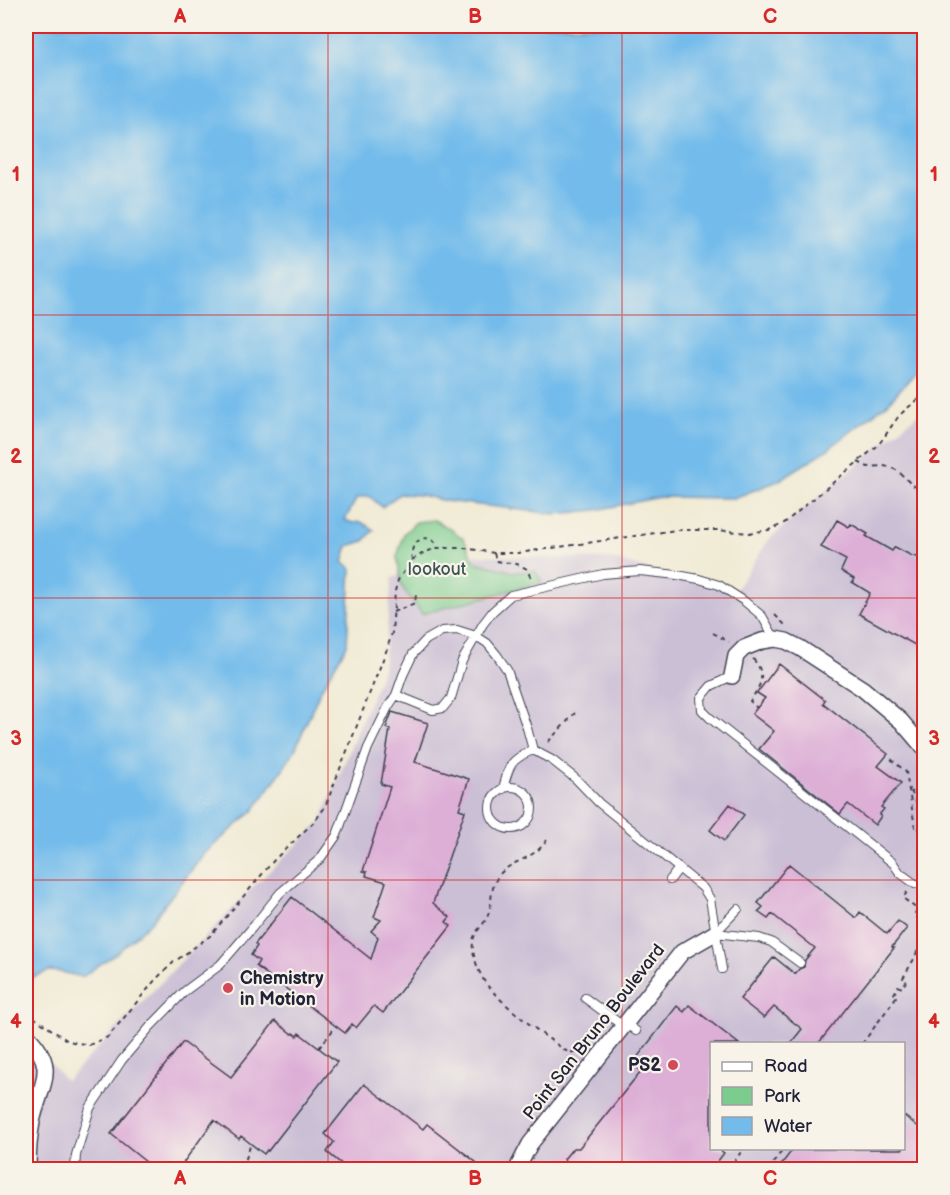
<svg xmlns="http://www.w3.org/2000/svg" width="950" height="1195" font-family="'Balsamiq Sans',sans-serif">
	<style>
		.industrial { fill: #cbbfd5; fill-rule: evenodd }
		.green { fill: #7ccc8e; stroke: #4f7764; stroke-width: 1.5 }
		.water { fill: #72bbeb; stroke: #4a6e93; stroke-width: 1.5 }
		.building { fill: #ddafd7 }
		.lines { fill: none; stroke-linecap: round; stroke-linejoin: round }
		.lane-casing { stroke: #414052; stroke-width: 10 }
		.street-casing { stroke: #414052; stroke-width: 18 }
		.path { stroke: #414052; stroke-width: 2; stroke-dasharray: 4.5 4.5; stroke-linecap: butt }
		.lane { stroke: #fff; stroke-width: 8 }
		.street { stroke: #fff; stroke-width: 15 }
		.grid { fill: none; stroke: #d62828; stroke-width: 1.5; stroke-opacity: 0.55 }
		.poi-dot { fill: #d1495b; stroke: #f7f3e8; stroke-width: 2 }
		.labels { text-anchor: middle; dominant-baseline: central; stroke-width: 4.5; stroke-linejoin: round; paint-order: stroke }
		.park-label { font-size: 18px; fill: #3d5554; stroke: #f7f3e8 }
		.poi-label { font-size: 18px; font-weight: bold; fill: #22223b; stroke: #f7f3e8; text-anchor: start }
		.street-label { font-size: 18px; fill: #22223b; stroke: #f7f3e8 }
		.neatline { fill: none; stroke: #d62828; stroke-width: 2 }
		.grid-label { font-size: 20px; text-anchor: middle; font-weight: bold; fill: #d62828 }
	</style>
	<rect width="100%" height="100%" fill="#f7f3e8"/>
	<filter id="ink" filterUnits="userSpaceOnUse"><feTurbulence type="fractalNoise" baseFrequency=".0167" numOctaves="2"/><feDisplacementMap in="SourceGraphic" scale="12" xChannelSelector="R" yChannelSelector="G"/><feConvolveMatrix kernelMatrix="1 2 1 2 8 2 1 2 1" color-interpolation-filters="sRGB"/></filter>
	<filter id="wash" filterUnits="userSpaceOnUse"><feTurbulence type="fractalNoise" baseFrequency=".008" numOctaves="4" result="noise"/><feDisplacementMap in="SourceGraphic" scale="24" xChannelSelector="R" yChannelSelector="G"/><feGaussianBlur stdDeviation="1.35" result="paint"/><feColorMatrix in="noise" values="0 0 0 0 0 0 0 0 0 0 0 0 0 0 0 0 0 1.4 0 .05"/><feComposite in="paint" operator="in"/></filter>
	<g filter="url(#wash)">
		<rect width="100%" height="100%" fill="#f0ead3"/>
		<path class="industrial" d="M924,409V1169H26V1035L66,1081L255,885L320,823L383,669L392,578L455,555L611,559L734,592L770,538ZM712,1044H904V1148H712Z"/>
		<path class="green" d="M434,520L450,529L464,539L475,562L514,572L535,571L542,582L422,614L402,587L397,557L404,534L416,522Z"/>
		<path class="water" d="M26,26H924V363L888,403L827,450L778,481L734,498L660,497L596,510L556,514L445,501L421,495L400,494L382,507L369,496L357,498L345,520L353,523L361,522L374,530L364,541L348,546L343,562L351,568L347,645L320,691L295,750L285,766L254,810L204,854L151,922L118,952L82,977L61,972L49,971L26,980Z"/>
		<g id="blocks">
			<path class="building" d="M837,520L849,527L851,524L868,534L866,536L892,551L895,547L912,556L924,558V650L859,614L870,593L852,582L854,579L841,571L846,560L821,547Z
				M779,664L825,700L823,703L888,754L878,766L901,783L881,807L884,809L879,815L881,816L875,825L848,804L840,814L759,749L774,731L752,714L765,698L757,693Z
				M392,712L428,723L415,762L469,779L459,809L465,811L433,903L450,917L446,922L451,926L383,1013L374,1006L356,1028L352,1024L345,1033L256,966L259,961L251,955L257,946L255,944L292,897L371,959L378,937L371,931L381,920L374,917L386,882L366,876L367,872L363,871L390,787L381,784L390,729L386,728Z
				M730,804L744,815L724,841L710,830Z
				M789,864L856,918L860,912L887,934L898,921L907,928L892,947L894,948L818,1044H790L802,1029L774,1007L764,1018L740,999L774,957L795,974L799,969L804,967L805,960L815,948L772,914L768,919L758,912L763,907L758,903Z
				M689,1005L739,1044H711V1149H718L724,1153L711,1170H568L564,1159L573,1148H579L641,1071L632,1064L677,1006L684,1012Z
				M275,1021L292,1034L293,1033L297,1036L299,1033L337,1062L268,1151L267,1150L264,1154L241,1136L239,1139L214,1120L178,1170H156L111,1134L183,1042L231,1077Z
				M364,1084L423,1129L427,1124L477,1163L472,1170H349L327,1152L334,1142L325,1134Z
				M903,1115L924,1131V1170H777L793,1149H903Z"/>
		</g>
	</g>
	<g filter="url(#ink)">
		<use href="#blocks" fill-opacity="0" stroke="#414052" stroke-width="1.5"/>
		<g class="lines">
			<g class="lane-casing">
				<path id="lane" d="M732,676L711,686L701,698L702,710L710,718L893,863L900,873L915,884
					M396,695L433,710L443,708L451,698L462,661L483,624L493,611L511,595L603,574L640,571L677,575L699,579L719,585L744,601L762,616L775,639
					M490 808a21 21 0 1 1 42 0a21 21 0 1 1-42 0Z
					M503,789C509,766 509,760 533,750
					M670,880L679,868
					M715,933L759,938L771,942L800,963
					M715,933L738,909
					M585,998L623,1026
					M625,1023L636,1031
					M75,1170L76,1155L90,1108L122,1060L150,1027L185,991L220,965L252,928L280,893L320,859L337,835L368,748L388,707L396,695L403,675L413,654L426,640L442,631L457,630L476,636L487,643L497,655L507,670L527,728L533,750L552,760L576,779L599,803L703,888L710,899L722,969"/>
			</g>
			<g class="street-casing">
				<path id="street" d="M732,676L736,656L744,648L762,641L775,639L786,641L800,648L863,689L901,721L924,748
					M26,1035C60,1068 40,1084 32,1122C29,1138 28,1153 28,1170
					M519,1170V1165L530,1144L682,952L715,933"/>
			</g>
			<path class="path" d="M858,462L868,467L883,466L890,467L898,471L912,485L924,490
				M494,553L496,561L517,564L527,569L532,581
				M412,560C408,540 430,529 438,548
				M393,612L415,603L416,595
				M775,615L786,626
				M713,633L729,642
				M753,659C767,675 761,685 750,701L757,708
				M548,742L575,713
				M891,759L906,772L915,827L919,826L920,838H924V848
				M911,791L917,804L918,813H924
				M547,840C543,845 539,850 534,853C522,861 508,864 499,875C489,889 493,901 488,915C485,925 474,930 473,942C471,954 480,976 487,985C508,1010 543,1035 569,1053L586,1049
				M921,877L922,875L921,871L924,866
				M907,892L903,898L918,910L914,914L924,924
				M26,1012L68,1041L89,1045L108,1037L156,979L174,962L210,936L275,859L315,821L325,807L387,649L392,633L395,591L398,580L412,560L425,552L438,548H464L494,553H518L676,530H717L749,533L769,530L783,524L876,447C884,439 889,429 896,420C903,410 915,403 924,394
				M862,1044L892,1003L896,997L893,996L898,986L902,988L907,980L903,978L914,959L924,935
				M319,1048L336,1026
				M179,1168L181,1170
				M243,1168L251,1143
				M728,1170L744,1148
				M768,1170L784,1148"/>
			<use href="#lane" class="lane"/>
			<use href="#street" class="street"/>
		</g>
	</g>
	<path class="grid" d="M328,26V1170M622,26V1170M26,315H924M26,598H924M26,880H924"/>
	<g class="poi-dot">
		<circle cx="228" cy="988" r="6"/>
		<circle cx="673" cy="1065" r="6"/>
	</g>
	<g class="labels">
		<g class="park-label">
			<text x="437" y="569">lookout</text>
		</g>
		<g class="poi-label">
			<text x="240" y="978">Chemistry<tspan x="240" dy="21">in Motion</tspan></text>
			<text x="661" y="1065" text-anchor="end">PS2</text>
		</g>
		<g class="street-label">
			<text transform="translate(594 1032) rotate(-52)">Point San Bruno Boulevard</text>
		</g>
	</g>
	<rect width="950" height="1195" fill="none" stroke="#f7f3e8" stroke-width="66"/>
	<rect x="710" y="1042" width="195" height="108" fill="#f7f3e8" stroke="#a29fa3" stroke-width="1.5"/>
	<rect x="722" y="1062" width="30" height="9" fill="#ffffff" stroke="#a29fa3" stroke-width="1.5"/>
	<text x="764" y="1072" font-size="18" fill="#22223b">Road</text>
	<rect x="722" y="1087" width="30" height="18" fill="#7ccc8e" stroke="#a29fa3" stroke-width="1.5"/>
	<text x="764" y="1102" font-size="18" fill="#22223b">Park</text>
	<rect x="722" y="1117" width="30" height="18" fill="#72bbeb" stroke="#a29fa3" stroke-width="1.5"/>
	<text x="764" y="1132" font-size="18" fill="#22223b">Water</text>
	<rect x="33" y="33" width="884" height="1129" class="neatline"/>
	<g class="grid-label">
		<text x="180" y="23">A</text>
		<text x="475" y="23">B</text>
		<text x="770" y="23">C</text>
		<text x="16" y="181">1</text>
		<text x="934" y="181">1</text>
		<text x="16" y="463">2</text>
		<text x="934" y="463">2</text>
		<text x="16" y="745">3</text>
		<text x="934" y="745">3</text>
		<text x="16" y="1028">4</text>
		<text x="934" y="1028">4</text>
		<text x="180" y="1185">A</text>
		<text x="475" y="1185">B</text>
		<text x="770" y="1185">C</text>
	</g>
</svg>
